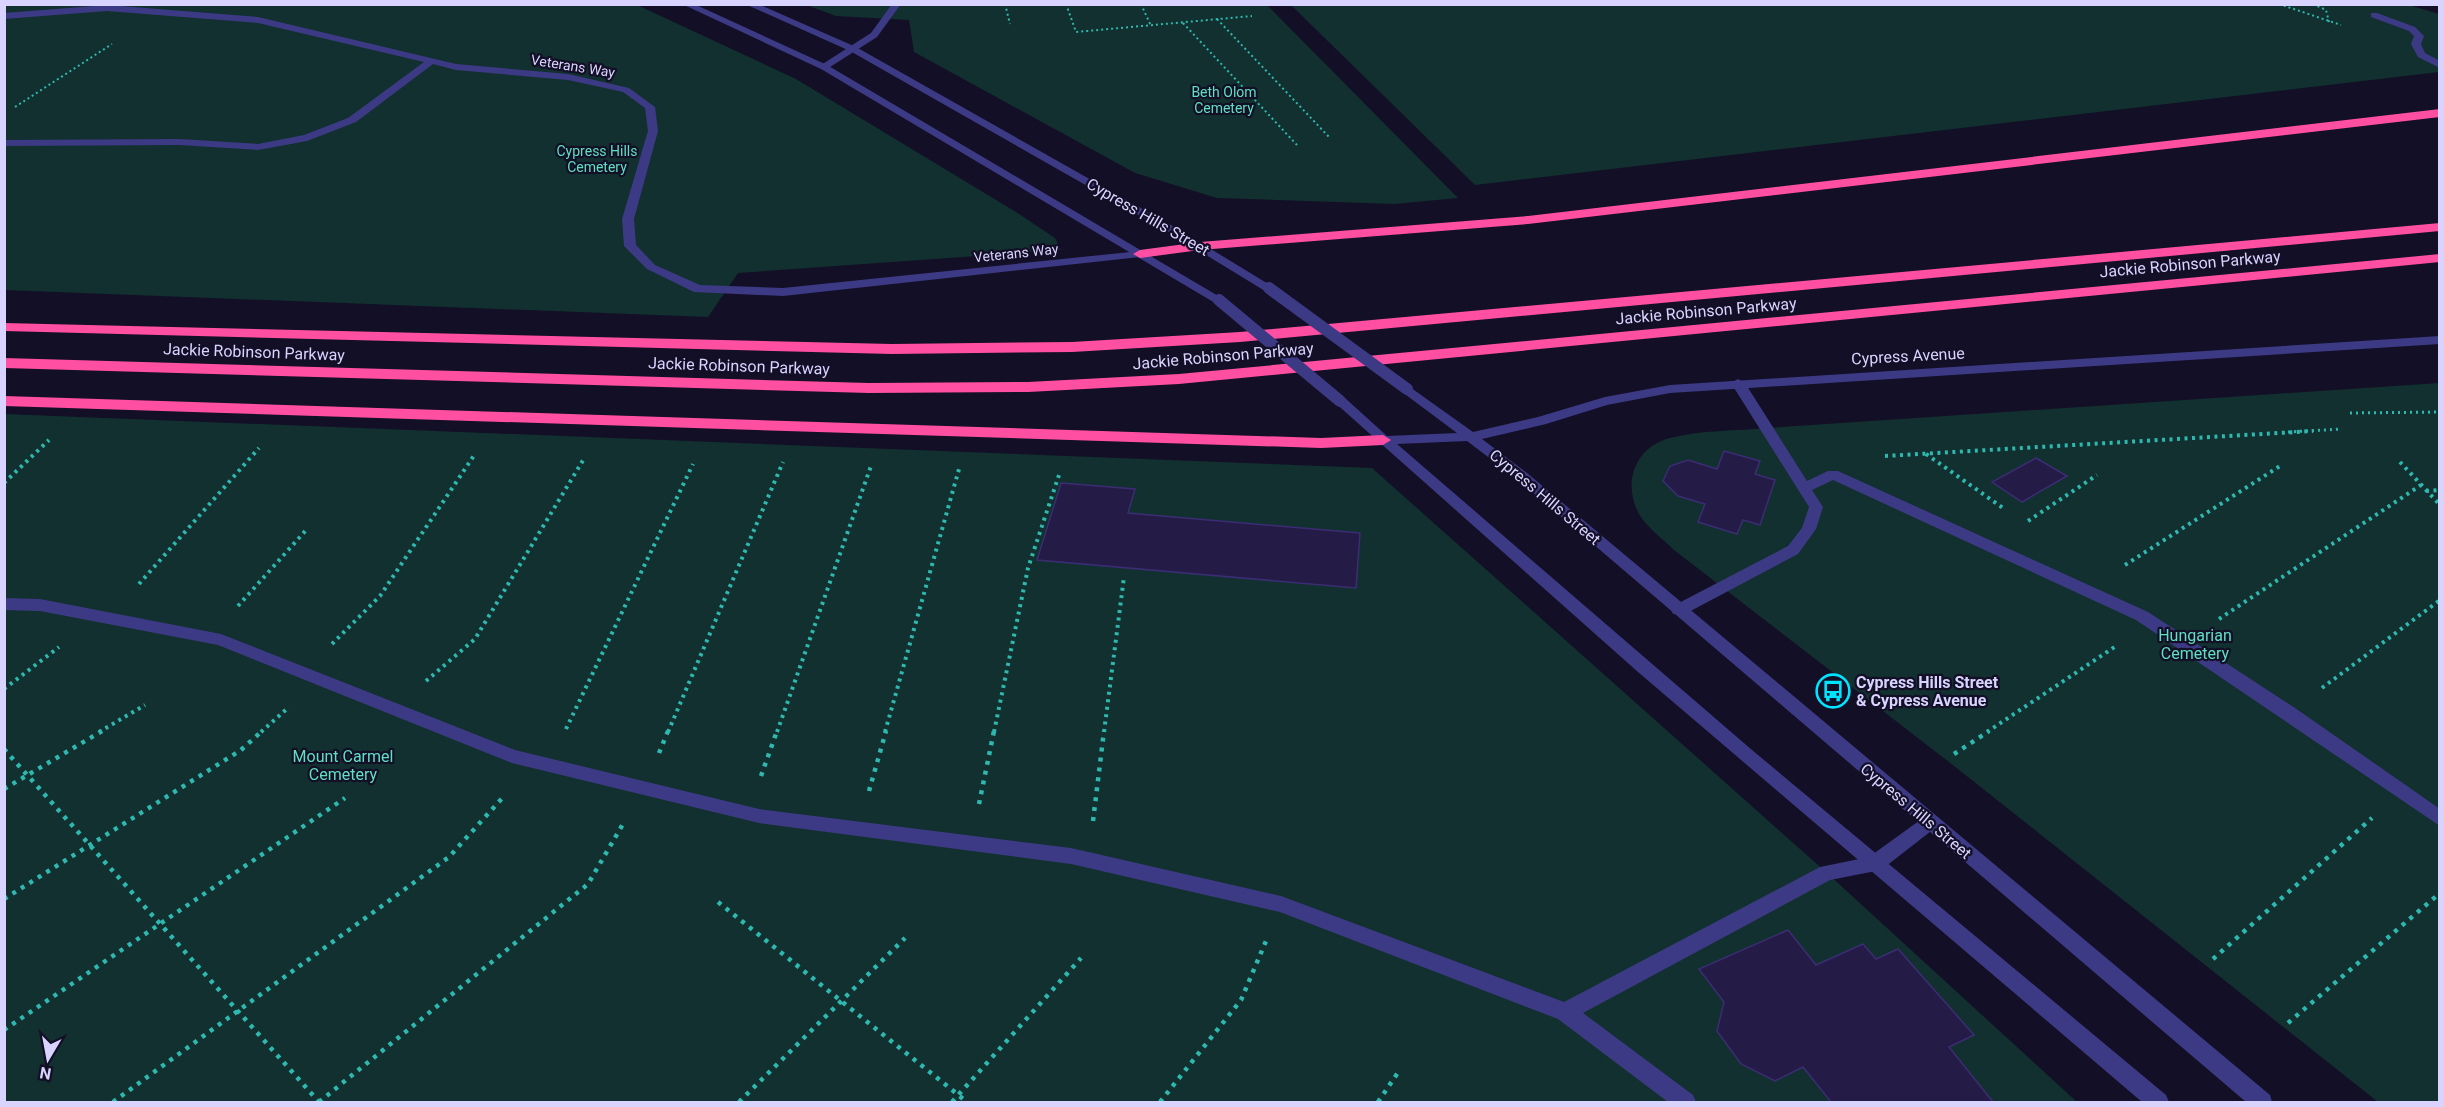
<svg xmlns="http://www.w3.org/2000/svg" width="2444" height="1107" font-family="Roboto,sans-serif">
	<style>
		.green { fill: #12302f }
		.building { fill: #241b47; stroke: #3b2d73; stroke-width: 1.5 }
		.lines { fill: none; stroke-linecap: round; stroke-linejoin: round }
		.path-far3 { stroke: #2fb8b0; stroke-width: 2; stroke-dasharray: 2 3; stroke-linecap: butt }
		.path-far2 { stroke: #2fb8b0; stroke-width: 3; stroke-dasharray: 2 4; stroke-linecap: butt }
		.path-far1 { stroke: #2fb8b0; stroke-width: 4; stroke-dasharray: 3 4.5; stroke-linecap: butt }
		.path { stroke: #2fb8b0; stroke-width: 4.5; stroke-dasharray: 4 6; stroke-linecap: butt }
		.service { fill: #3d3a85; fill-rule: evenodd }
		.tertiary { fill: #3d3a85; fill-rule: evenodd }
		.motorway { fill: #ff4fa3; fill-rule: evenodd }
		.tertiary-bridge { stroke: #3d3a85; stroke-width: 12 }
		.labels { text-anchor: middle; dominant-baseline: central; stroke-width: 4.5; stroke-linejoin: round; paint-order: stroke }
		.far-street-label { font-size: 14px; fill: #d9d4ff; stroke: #130f26 }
		.far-park-label { font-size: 14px; fill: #5fe0c0; stroke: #130f26 }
		.street-label { font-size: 16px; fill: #d9d4ff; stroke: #130f26 }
		.park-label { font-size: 16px; fill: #5fe0c0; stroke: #130f26 }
		.poi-label { font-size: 16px; font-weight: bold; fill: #d9d4ff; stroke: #130f26; text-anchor: start }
	</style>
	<rect width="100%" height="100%" fill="#130f26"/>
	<path class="green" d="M5,4L637,5L796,79L1016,212L1055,238L1061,250L738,273L708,317L5,290Z
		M806,5H1267L1458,198L1395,204L1217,198L1135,173L914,52L909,20L836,16Z
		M1291,5H2409L2439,14V72L1475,185Z
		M2439,383V1102H2378L1949,762L1674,550C1663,539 1646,527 1639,514C1622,483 1635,447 1670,438C1700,430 1736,431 1767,428Z
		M5,414L1372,468L1827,873L2077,1102H5Z"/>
	<path class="building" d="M1724,451L1760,461L1755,474L1775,480L1760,525L1743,520L1737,534L1698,522L1705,504L1678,496L1663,481L1670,466L1688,460L1717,469Z
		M2036,458L2067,476L2022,502L1992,482Z
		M1061,483L1135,489L1128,513L1360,533L1356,588L1037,560Z
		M1788,930L1816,965L1863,944L1876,959L1898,949L1974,1035L1949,1047L1993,1102H1831L1803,1067L1775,1081L1741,1064L1717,1031L1724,1002L1699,969Z"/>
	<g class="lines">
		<path class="path-far3" d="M1005,4L1010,24
			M1066,4L1076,32L1252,16
			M1141,4L1151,26
			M2279,4L2341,25
			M2313,4L2326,10L2329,22
			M1217,19L1329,137
			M1183,23L1297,145
			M15,107L112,44"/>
		<path class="path-far2" d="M2350,413L2440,412
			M2288,432L2342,429"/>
		<path class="path-far1" d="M1926,454L2003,508
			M1885,456L2313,431
			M2400,462L2440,505
			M4,483L49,440
			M2426,491L2440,490
			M2028,521L2097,475
			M2125,565L2280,466
			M139,584L259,448
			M238,606L308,528
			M2219,619L2421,485
			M332,644L380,596L475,454
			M426,681L475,639L585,457
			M2322,688L2440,600
			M4,689L59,647
			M566,729L693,464
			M99,732L145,705
			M261,732L289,707
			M668,732L783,462
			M777,732L871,466
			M885,732L959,469
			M994,732L1028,568L1059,475
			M1104,732L1124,577
			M1987,732L2116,646"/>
		<path class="path" d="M4,749L319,1102
			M659,753L668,731
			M1954,754L1989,731
			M761,776L777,731
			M4,789L102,731
			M869,791L886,731
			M979,804L994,731
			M1093,821L1104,731
			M4,899L241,750L262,731
			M718,902L967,1102
			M2213,959L2372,818
			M2288,1023L2440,893
			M4,1030L345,798
			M113,1102L449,857L505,795
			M319,1102L588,884L623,824
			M739,1102L905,938
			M952,1102L1081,958
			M1160,1102L1241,1000L1266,941
			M1378,1102L1399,1071"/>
		<path class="service" d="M892,4H901L877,37L827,69H821V65L871,33Z
			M107,5L258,17L456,64L568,74L629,88L655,107L658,131L634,219L636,245L655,265L700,285L783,288L1140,251L1146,254L1140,257L783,296L694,292L647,269L624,246L622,219L648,131L645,108L623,92L568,80L456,70L433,64L356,122L307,141L258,150L179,145L4,146V140L179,139L258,144L304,135L348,118L424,62L258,23L107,11L4,19V13Z
			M2371,13H2377L2415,27L2424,36L2421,44L2425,53L2440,61V68L2418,57L2411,44L2414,36L2409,31L2371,17Z
			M1738,379L1745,383L1807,481L1828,471H1838L2148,612L2295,708L2440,809V826L2136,620L1833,480L1812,490L1823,507L1816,529L1798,554L1685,614H1673L1671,610L1673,606L1788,546L1802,528L1809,507L1731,383Z
			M4,598L40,599L221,634L515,750L759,809L1071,848L1281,896L1564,1002L1820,867L1869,857L1923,818L1929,815L1935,818L1938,823L1935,828L1881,870L1830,880L1583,1013L1693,1095L1696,1102H1668L1558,1019L1280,912L1071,864L759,823L512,763L218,645L40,611L4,610Z"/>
		<path class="tertiary" d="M682,4H694L827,65L1225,300L1223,303H1215L821,69Z
			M745,4H758L856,47L1178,229L1275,288L1273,291H1265L1170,233L850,51Z
			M2440,336V344L1670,393L1607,405L1546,424L1482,439L1527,473L2270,1095L2272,1102H2246L1517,479L1467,441L1397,444L1752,750L2166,1095L2169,1102H2142L1638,672L1333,401L1335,398H1345L1387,436L1457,433L1402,392L1400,389L1402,386L1407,385L1473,432L1538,417L1605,397L1670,385Z"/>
		<path class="motorway" d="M2440,109V117L1528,224L1200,250L1140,258L1133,254L1140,250L1200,242L1528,216Z
			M2440,223V231L1240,342L1072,352L892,354L4,331V323L892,344L1072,342L1240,332Z
			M2440,254V262L1179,384L1028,392L869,393L4,368V358L869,383L1028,382L1179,374Z
			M4,396L1321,438L1383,435L1391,440L1383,445L1321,448L4,406Z"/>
		<path class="tertiary-bridge" d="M1269,288L1407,389
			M1219,300L1340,401"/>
	</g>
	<defs>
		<g id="bus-ring" transform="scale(1.725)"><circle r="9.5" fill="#130f26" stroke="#00e5ff" stroke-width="1.5"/><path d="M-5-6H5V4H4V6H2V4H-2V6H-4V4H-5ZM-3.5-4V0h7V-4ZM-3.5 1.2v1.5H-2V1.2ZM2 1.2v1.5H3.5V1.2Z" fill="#00e5ff"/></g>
	</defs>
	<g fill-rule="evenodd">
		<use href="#bus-ring" x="1833" y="691"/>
	</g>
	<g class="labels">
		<g class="far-street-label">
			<text transform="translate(573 66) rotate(9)">Veterans Way</text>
			<text transform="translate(1016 253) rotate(-6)">Veterans Way</text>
		</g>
		<g class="far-park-label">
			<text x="1224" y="92">Beth Olom<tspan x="1224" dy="16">Cemetery</tspan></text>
			<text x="597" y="151">Cypress Hills<tspan x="597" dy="16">Cemetery</tspan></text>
		</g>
		<g class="street-label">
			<text transform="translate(1148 217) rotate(30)">Cypress Hills Street</text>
			<text transform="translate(2190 264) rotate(-5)">Jackie Robinson Parkway</text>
			<text transform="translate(1706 311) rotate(-5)">Jackie Robinson Parkway</text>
			<text transform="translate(254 352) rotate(2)">Jackie Robinson Parkway</text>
			<text transform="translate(1223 356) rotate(-5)">Jackie Robinson Parkway</text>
			<text transform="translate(1908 356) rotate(-3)">Cypress Avenue</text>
			<text transform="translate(739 366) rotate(2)">Jackie Robinson Parkway</text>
			<text transform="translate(1545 497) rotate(40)">Cypress Hills Street</text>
			<text transform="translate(1916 811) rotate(40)">Cypress Hills Street</text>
		</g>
		<g class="park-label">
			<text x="2195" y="635">Hungarian<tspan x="2195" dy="18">Cemetery</tspan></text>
			<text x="343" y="756">Mount Carmel<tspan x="343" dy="18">Cemetery</tspan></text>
		</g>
		<g class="poi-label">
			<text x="1856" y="682">Cypress Hills Street<tspan x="1856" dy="18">&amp; Cypress Avenue</tspan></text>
		</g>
	</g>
	<rect width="2444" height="1107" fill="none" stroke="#d9d4ff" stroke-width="12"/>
	<g transform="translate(48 1059) rotate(190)" stroke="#130f26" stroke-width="4.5" paint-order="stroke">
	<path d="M0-4.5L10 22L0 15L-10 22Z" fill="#d9d4ff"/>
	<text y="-9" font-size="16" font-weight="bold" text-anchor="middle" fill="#d9d4ff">N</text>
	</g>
</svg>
